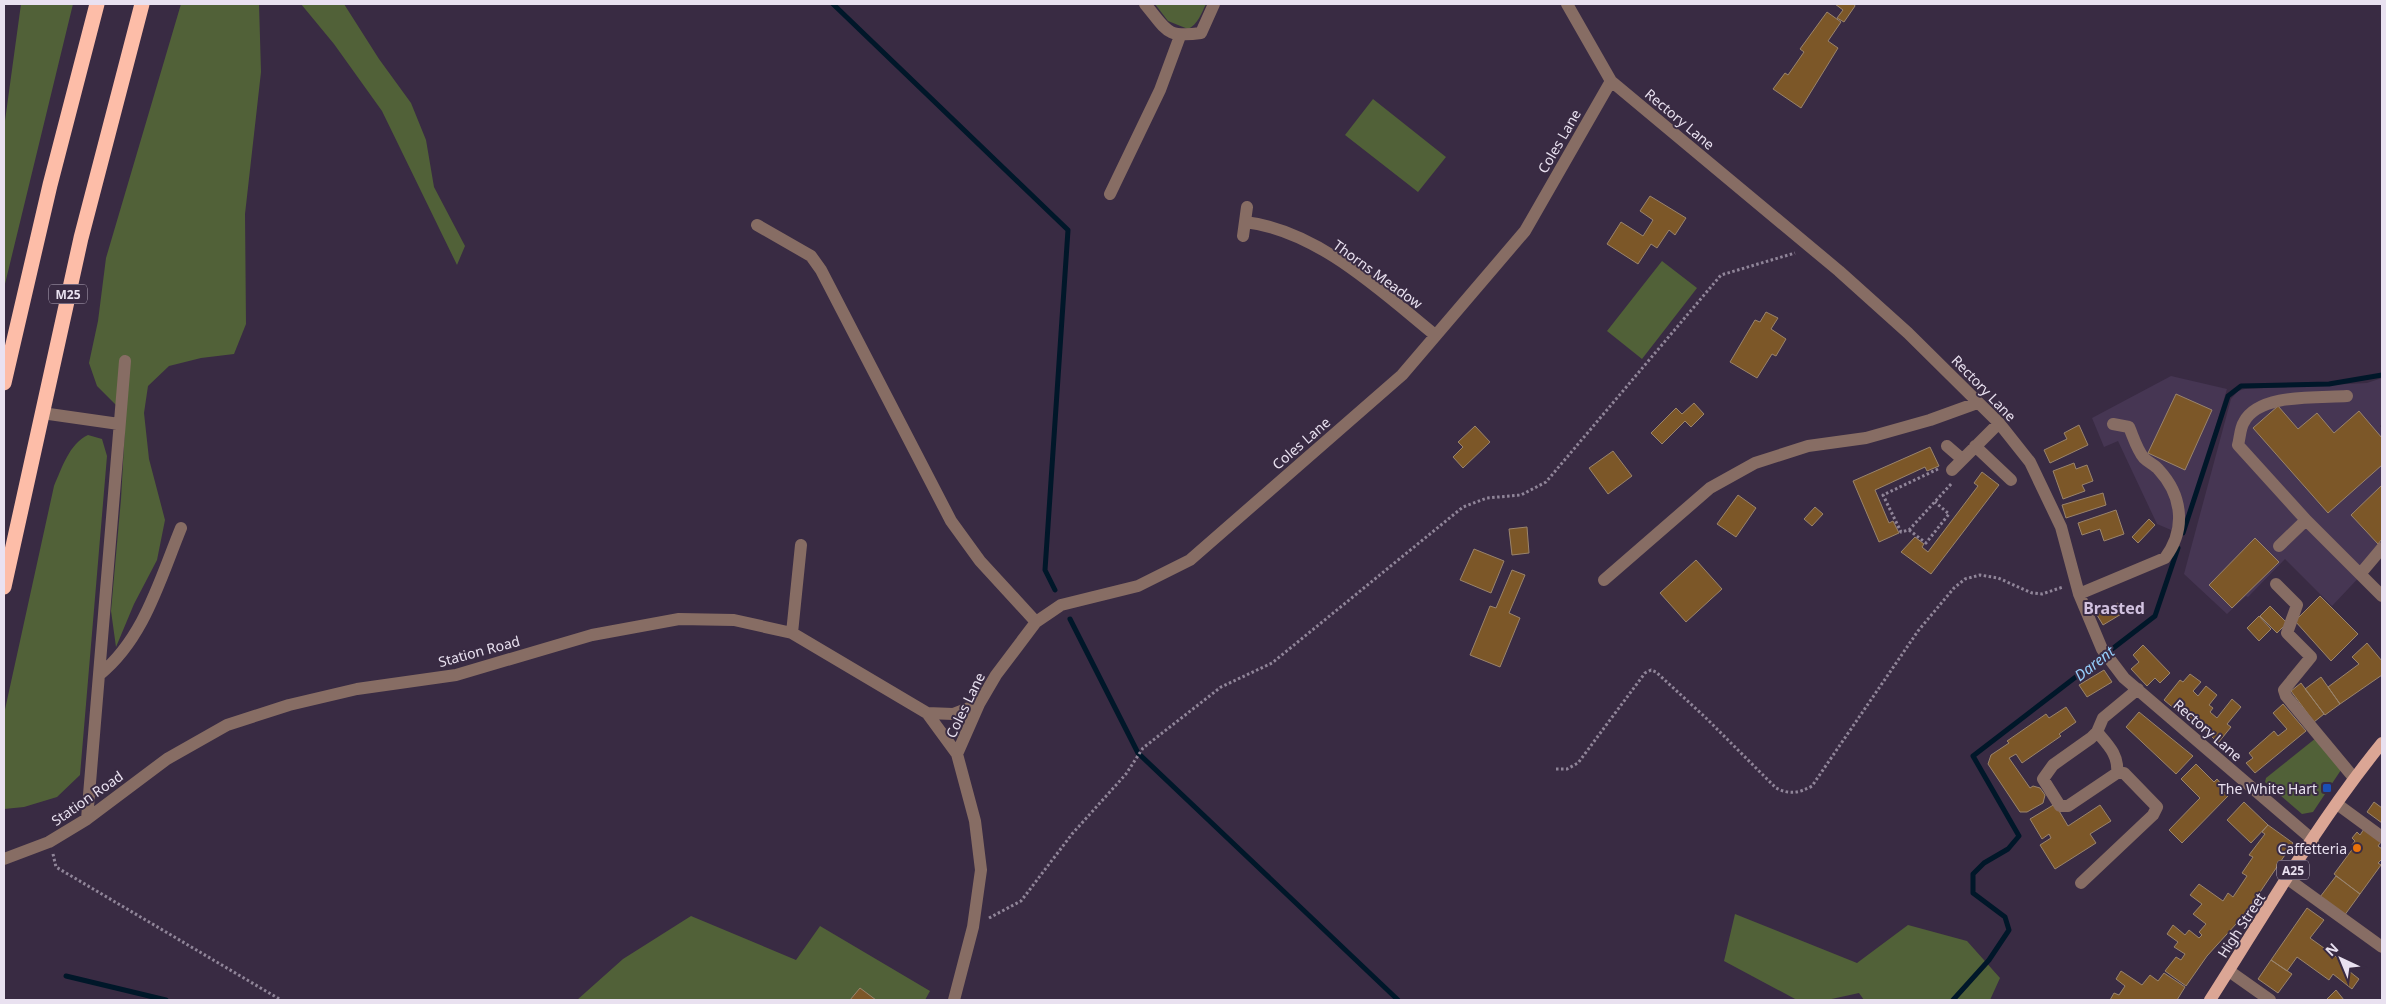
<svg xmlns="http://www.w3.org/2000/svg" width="2386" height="1004" font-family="'Noto Sans',sans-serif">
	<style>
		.built { fill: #463653 }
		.green { fill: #516138 }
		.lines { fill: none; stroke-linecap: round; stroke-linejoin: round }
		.stream { stroke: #001729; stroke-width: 5 }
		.building { fill: #7c5728; stroke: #9a846c }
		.path { stroke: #908599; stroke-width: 3; stroke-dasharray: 2.5 2.5; stroke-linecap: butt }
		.minor { stroke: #876d64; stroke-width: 12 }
		.major { stroke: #dba695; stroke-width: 12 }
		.highway { stroke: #fdbda8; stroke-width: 15 }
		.transit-dot { fill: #1a4fb4; stroke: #392b43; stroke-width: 2 }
		.food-dot { fill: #e8710a; stroke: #392b43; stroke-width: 2 }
		.labels { text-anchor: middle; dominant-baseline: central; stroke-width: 4; stroke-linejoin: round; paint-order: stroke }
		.shield { fill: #392b43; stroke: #b4aabc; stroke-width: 1 }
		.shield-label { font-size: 12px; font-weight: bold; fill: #e9e1f0 }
		.street-label { font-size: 14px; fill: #e9e1f0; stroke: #392b43 }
		.poi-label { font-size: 14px; fill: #e9e1f0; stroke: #392b43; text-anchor: end }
		.water-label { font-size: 15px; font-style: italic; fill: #95cefc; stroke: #392b43 }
		.quarter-label { font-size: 16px; font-weight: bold; fill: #d2c2e0; stroke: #392b43 }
	</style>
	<rect width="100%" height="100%" fill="#392b43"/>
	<path class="built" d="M2171,376L2227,389L2183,535L2157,524L2118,441L2104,447L2092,418Z
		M2382,378V424L2380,426L2382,429V553L2332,606L2285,559L2248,597L2246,596L2227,614L2184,574L2231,399L2238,391L2245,389L2367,383Z"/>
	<path class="green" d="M21,4H73L4,288V128Z
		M181,4H259L261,72L245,214L246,324L234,354L201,358L169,366L148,386L144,413L149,459L165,520L157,560L134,604L116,647L111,611L121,499L125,427L118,407L97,386L89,363L98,321L106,258Z
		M301,4H344L379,59L411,103L426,140L434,187L465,246L457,265L382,111L334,44Z
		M1155,4H1206C1201,14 1198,24 1188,29L1168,21Z
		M1373,99L1446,157L1418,192L1345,135Z
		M1662,261L1697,288L1642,359L1607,331Z
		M88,435L102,439L107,456L80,775L57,797L24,807L4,809V714L54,486C62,468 69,444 88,435Z
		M2316,738L2341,770L2313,812L2302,814L2265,782L2266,778Z
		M1735,914L1857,963L1908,925L1967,941L2000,978L1990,1000H1864L1859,993L1827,1000H1797L1724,961Z
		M691,916L796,960L820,926L930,991L925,1000H577L623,959Z"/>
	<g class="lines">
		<path class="stream" d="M833,4L1068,230L1045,570L1055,590
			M2183,533L2228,396L2241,386L2329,384L2382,375
			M1070,619L1138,753L1398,1000
			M66,976L166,1000
			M1953,1000L1989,960L2009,930L2005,917L1973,893V874L1984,863L2008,849L2019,836L1973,756L2155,616L2178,548"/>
	</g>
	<path class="building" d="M1835,4H1854L1855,6L1844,22L1837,18L1843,10Z
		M1827,12L1841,22L1828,41L1838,48L1801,108L1773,89L1785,73L1788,75L1804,52L1800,49Z
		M1650,196L1686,218L1675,235L1669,230L1657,248L1651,244L1638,264L1607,244L1621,222L1643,236L1653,220L1640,211Z
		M1766,312L1778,318L1771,329L1786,339L1776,356L1772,354L1757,378L1730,362L1755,320L1760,322Z
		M2176,394L2212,410L2185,470L2148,453Z
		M1694,403L1704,414L1691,427L1685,421L1662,444L1651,433L1676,408L1682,414Z
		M2278,406L2298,429L2317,413L2334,433L2359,411L2382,438V465L2328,513L2253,428Z
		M2079,425L2088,445L2050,463L2044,450L2067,439L2064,433Z
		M1475,426L1490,442L1463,468L1453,457L1463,447L1458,442Z
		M1930,447L1939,466L1927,471L1925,467L1875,490L1889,523L1893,521L1899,533L1879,542L1853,481Z
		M1613,451L1632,476L1608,494L1589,468Z
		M2074,463L2076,469L2087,465L2093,481L2082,485L2085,491L2063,499L2053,471Z
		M1982,472L1999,485L1931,574L1901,552L1915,537L1924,544L1922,547L1928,552L1978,486L1974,483Z
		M2382,485V539L2378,544L2351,515Z
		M2103,493L2106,505L2066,518L2062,505Z
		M1738,495L1756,508L1736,537L1717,524Z
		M1815,507L1823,514L1812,526L1804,519Z
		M2116,510L2124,534L2104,541L2100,529L2082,535L2078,523Z
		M2149,519L2155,525L2138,543L2132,537Z
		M1527,527L1529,553L1512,555L1509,529Z
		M2255,538L2279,562L2232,608L2209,585Z
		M1474,549L1504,561L1491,593L1460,580Z
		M1696,560L1722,589L1686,622L1660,593Z
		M1512,570L1525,575L1509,613L1520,618L1500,667L1470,655L1490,606L1496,608Z
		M2320,596L2358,634L2331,661L2295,621Z
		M2118,603L2123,613L2103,625L2097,615Z
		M2270,606L2287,623L2277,633L2260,616Z
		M2259,616L2271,629L2259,641L2247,628Z
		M2367,643L2382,661V675L2340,704L2328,687L2359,664L2352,657Z
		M2143,645L2170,673L2160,683L2155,678L2147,686L2131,669L2139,662L2133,655Z
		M2104,670L2112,682L2087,697L2079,685Z
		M2190,674L2201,682L2193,691L2198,696L2206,686L2217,695L2209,705L2213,708L2210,712L2217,718L2232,699L2241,707L2227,724L2231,727L2218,743L2199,724L2196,727L2164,700L2180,680L2183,682Z
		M2321,677L2340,704L2325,715L2305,689Z
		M2301,683L2324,714L2314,722L2291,691Z
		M2283,704L2306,731L2255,773L2246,763L2253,758L2249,753L2274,731L2278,736L2287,729L2273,713Z
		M2066,707L2076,722L2059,734L2061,736L2022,763L2016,754L2009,758L2030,788L2033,786L2040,788L2045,795L2043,803L2027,812H2020L1988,764L1991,755L2009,743L2007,741L2046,714L2049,718Z
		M2139,712L2193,756L2176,774L2126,727Z
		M2196,764L2214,782L2217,779L2222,785L2219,787L2228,796L2182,843L2169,830L2200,798L2181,779Z
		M2244,802L2268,825L2251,843L2227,820Z
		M2374,802L2382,808V823L2367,812Z
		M2055,804L2068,826L2100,805L2111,821L2090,834L2096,843L2055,869L2040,845L2051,838L2049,834L2042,839L2030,819Z
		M2268,825L2293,843L2246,913L2207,956L2186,986L2165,971L2176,957L2181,960L2185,954L2174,947L2178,942L2167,934L2173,925L2185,935L2189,930L2199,938L2202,935L2199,932L2206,924L2193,914L2202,904L2190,895L2199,884L2223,901L2228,893L2233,897L2247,876L2242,873L2253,857L2249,855L2265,834L2262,832Z
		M2364,829L2381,842L2378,846L2382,849V859L2378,863L2381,865L2360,894L2334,874L2354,847L2352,845L2355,841L2352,838L2357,832L2360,835Z
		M2336,876L2360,894L2344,916L2320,897Z
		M2307,908L2324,920L2310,938L2342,961L2340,964L2359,979L2352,989L2333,974L2329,980L2297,957L2287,971L2271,960Z
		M2271,960L2292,974L2278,993L2258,979Z
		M2121,971L2142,985L2150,975L2158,981L2164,973L2185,987L2177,1000H2110L2114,993L2119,995L2125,986L2116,979Z
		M860,988L876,1000H850Z
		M2336,990L2344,1000H2326Z"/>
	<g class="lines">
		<path class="path" d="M1938,469L1883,495L1901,532L1909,530L1952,483
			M1909,530L1926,543L1949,514L1935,502
			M1556,769H1567L1578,763L1645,673L1651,670L1656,672L1705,717L1776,788C1790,795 1799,793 1812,786L1918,631L1954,588L1965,579L1980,575L1998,578L2032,593L2042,594L2063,587
			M53,854L56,867L281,1000
			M989,918L1021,901L1072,834L1126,774L1143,748L1221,687L1272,663L1463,507L1487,498L1521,495L1546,482L1721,275L1795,253"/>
		<path class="minor" d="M1145,4C1167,30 1165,38 1201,33L1214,4
			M1567,4L1611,81L1839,271L1908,333L1999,423L2030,462L2061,527L2079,594L2102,649L2124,678L2313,840
			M1110,194L1160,90L1180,36
			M1245,222C1317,230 1381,291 1435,335
			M757,225L811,256L821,270L951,521L980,561L1036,622
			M1243,236L1247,207
			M2347,396C2318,398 2259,393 2244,422C2240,428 2240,438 2238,445L2306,520L2382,596
			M42,413L119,424
			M1947,446L1962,459
			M1975,446L2011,480
			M1952,470L1999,423
			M2279,546L2306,520
			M2361,573L2382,548
			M1604,580L1710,488L1755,463L1808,446L1866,438L1930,420L1977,403
			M2276,584L2297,605L2287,633L2311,657L2284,690L2286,696L2354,778
			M2079,594L2165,558C2186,530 2183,496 2159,470C2155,465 2149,463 2144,458C2137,450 2133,436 2129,427L2113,424
			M792,633L801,545
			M99,675C144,639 160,579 181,528
			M927,713L953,714L979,704
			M2097,732C2108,745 2119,755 2117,773
			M957,754L979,704L996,675L1036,622L1061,605L1138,586L1190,560L1402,375L1525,231L1611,81
			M2337,804L2382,837
			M87,819L125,361
			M4,859L49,842L87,819L167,759L227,725L289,705L357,689L456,675L592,635L679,619L734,620L792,633L927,713L957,754L975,821L981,870L973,927L954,1000
			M2288,879L2382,947
			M2081,883L2153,815L2157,807L2124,773H2117L2068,806H2060L2043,779L2053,765L2091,738L2097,732L2103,718L2138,689
			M2229,971L2270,1000"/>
		<path class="major" d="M2210,1000C2265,914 2317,823 2382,743"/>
		<path class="highway" d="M4,383L50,185L97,4
			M4,587L81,238L142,4"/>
	</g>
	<rect class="transit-dot" x="2322" y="783" width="10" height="10" rx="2.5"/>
	<circle class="food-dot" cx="2357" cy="848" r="5"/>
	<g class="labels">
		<g class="shield">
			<rect x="49" y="284.5" width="38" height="19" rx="4"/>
			<rect x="2277" y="860.5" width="32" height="19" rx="4"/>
		</g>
		<g class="shield-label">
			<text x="68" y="294">M25</text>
			<text x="2293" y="870">A25</text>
		</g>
		<g class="street-label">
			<text transform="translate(1680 119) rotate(40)">Rectory Lane</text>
			<text transform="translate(1559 141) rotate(-60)">Coles Lane</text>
			<text transform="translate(1378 274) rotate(36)">Thorns Meadow</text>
			<text transform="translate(1984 388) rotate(46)">Rectory Lane</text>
			<text transform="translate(1301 443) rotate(-41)">Coles Lane</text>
			<text transform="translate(479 651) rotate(-15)">Station Road</text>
			<text transform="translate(965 705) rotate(-64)">Coles Lane</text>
			<text transform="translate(2208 730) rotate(41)">Rectory Lane</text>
			<text transform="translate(87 798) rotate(-35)">Station Road</text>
			<text transform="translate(2241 925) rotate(-57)">High Street</text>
		</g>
		<g class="poi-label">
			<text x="2317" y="788">The White Hart</text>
			<text x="2347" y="848">Caffetteria</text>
		</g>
		<g class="water-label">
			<text transform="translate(2094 663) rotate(-38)">Darent</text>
		</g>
		<g class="quarter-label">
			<text x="2114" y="608">Brasted</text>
		</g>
	</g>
	<rect width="2386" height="1004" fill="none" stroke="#e9e1f0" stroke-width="10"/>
	<g transform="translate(2341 959) rotate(316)" stroke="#392b43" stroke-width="4" paint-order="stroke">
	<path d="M0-4L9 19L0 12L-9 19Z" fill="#e9e1f0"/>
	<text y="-8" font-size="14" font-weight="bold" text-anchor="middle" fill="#e9e1f0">N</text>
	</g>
</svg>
